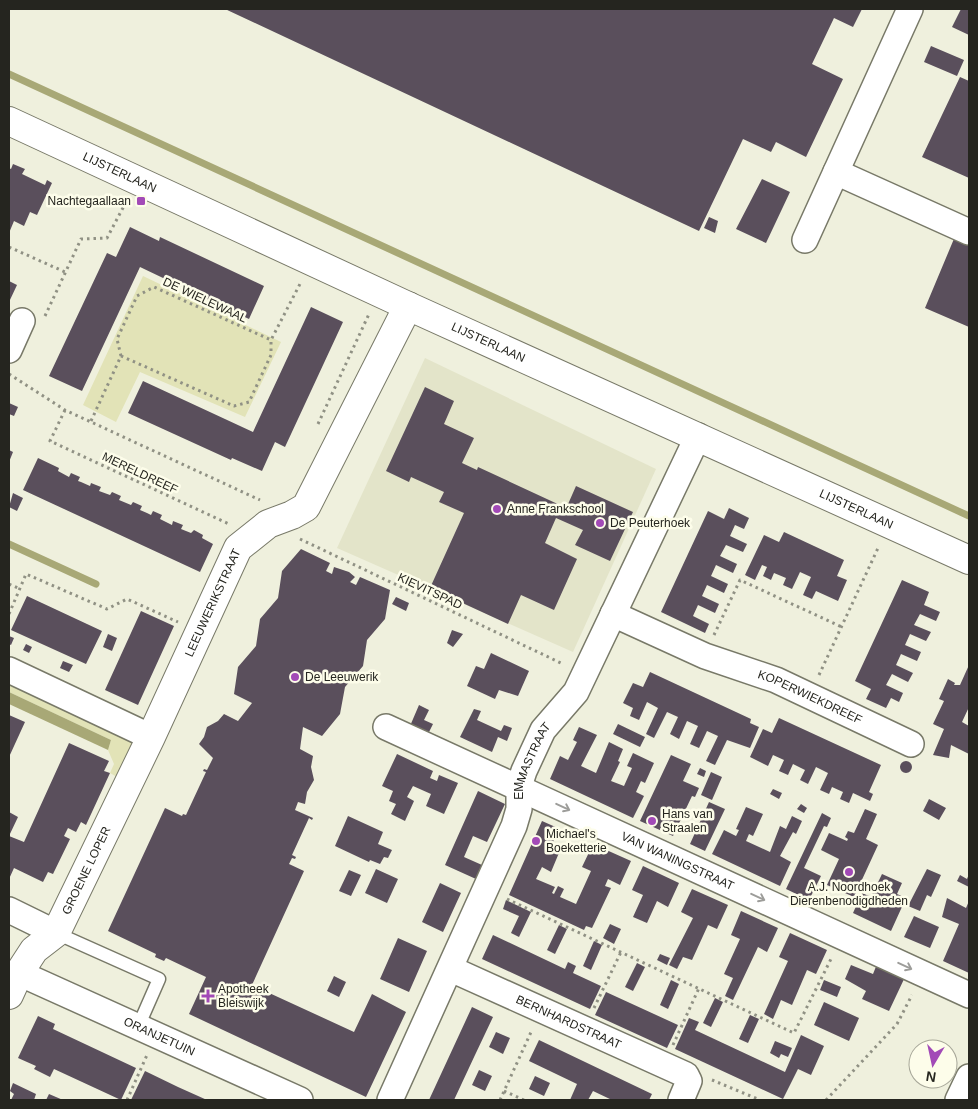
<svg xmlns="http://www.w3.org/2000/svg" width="978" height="1109" font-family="Helvetica,sans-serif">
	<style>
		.built { fill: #e3e4c9 }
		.green { fill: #e2e3b7 }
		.water { fill: #a8a876 }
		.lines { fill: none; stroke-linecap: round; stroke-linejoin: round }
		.stream { stroke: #a8a876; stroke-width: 7 }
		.building { fill: #5a4f5c }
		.service-casing { stroke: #787968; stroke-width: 15 }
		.minor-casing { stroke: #787968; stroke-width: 28 }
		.tertiary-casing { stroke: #787968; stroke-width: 30 }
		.path { stroke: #909184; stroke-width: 3; stroke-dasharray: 2.5 4; stroke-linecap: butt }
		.service { stroke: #fff; stroke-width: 12 }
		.minor { stroke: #fff; stroke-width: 25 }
		.tertiary { stroke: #fff; stroke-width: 28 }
		.oneway { stroke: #9d9d9a }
		.poi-dot { fill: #a24ab7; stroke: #fdfdea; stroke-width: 2 }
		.labels { text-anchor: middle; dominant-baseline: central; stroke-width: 5; stroke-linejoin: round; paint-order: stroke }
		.street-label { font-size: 12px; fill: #25251f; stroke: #fdfdea }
		.poi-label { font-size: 12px; fill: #25251f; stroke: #fdfdea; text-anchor: start }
	</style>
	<rect width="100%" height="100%" fill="#eff0dd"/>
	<path class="built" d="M425,358L656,469L573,652L337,548Z"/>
	<path class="green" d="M143,276L281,342L245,417L140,372L116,422L83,405Z
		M9,681L134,740L117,777L110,773L114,764L108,750L111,740L9,692Z"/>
	<path class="water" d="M9,692L111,740L108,750L9,704Z"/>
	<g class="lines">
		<path class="stream" d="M9,74L969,516
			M9,544L96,584"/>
	</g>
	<path class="building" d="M225,9H862L853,27L834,18L812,64L843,79L806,157L776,142L771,152L743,139L699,231Z
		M961,9H969V35L952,27Z
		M931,46L964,60L957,76L924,62Z
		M960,77L969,81V178L922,157Z
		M13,164L25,169L22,174L45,185L47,180L52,183L37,215L30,212L24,226L14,221L9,233V168L11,169Z
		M762,179L790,192L766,243L736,229Z
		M709,217L718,221L715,233L704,228Z
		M130,227L159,241L160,237L264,286L249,319L140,267L82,391L49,376L107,253L116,257Z
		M956,234L969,239V327L925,308Z
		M9,281L17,285L9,302Z
		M311,307L343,322L285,447L275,442L262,471L232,458L231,460L128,413L143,381L253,432Z
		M425,387L454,401L444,424L474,438L462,463L477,470L478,467L562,506L561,508L565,511L576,486L633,512L610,561L575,545L583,530L556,518L545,543L577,559L554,610L521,595L508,624L430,588L464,513L439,502L444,492L411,477L409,482L386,471Z
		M9,403L18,407L14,416L9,414Z
		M9,450L13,452L9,462Z
		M38,458L59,468L58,471L69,477L71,473L80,477L78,481L81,482L90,486L91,483L101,487L99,491L110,495L112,492L121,496L119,500L131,505L133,502L142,506L140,510L147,513L151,515L153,511L162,515L160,519L172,525L173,521L183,525L181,529L191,533L194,530L203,535L202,538L213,544L200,572L23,490Z
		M13,493L23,498L17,511L9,507Z
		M729,508L749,518L744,529L735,525L730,536L747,544L743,552L726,545L720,556L737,564L733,573L716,565L711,576L728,584L724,593L707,585L702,596L719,604L715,613L698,605L693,616L709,624L705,633L661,612L708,511L724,519Z
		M784,532L844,560L837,576L847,580L838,601L816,591L812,599L803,595L811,577L800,572L792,589L783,585L786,578L774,573L771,580L763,576L767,567L762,565L755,580L745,575L764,535L779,542Z
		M301,549L330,563L326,571L332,574L334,567L349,572L355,577L350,582L356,585L360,577L390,590L385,619L367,640L363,666L345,687L340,714L322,736L303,727L300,749L313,756L311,767L314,780L307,792L305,804L298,802L295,810L313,818L312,820L309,818L292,855L296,857L295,859L292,858L289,864L304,871L252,985L354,1032L372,994L406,1012L366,1097L189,1014L206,977L166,958L164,961L155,957L156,954L108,931L165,808L182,816L183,814L186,815L206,772L203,771L204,769L207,770L213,758L199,744L204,737L207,727L218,721L224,714L238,721L252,703L234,694L238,667L256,646L260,619L278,598L282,571Z
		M902,580L929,592L924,605L940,612L936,621L920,614L914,625L931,632L926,641L910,634L905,645L921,652L917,661L901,654L896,665L913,673L908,682L892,674L886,685L903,693L899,702L891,698L886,708L866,699L871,689L855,681Z
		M27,596L102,631L86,664L11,630Z
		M396,597L409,603L406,611L392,604Z
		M141,611L174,626L138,705L105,690Z
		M452,630L463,634L453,647L447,643Z
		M108,634L117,638L112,651L103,647Z
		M9,636L14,638L11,645L9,644Z
		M26,644L32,647L29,653L23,650Z
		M491,653L529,671L518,696L499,690L495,699L467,686L476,666L484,669Z
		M63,661L73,665L69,672L60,668Z
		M969,665V707L962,722L969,726V754L951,745L949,758L933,755L944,729L933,724L944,701L939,699L948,679L955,683L954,685H960Z
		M650,672L751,719L750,723L759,727L750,748L727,740L715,765L706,761L718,736L707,731L699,748L690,744L698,726L687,721L679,739L670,734L678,717L667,712L654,738L646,734L658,708L647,702L639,720L630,716L633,708L623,703L633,683L643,687Z
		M419,705L429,710L424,720L433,724L428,734L410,726Z
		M474,709L481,711L477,720L501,731L504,725L512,728L507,741L498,737L492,752L460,737Z
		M9,715L25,722L9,757Z
		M779,718L881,765L869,792L873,794L870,801L853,793L849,803L840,799L843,792L832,787L829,794L820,790L828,773L816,767L808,784L800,780L805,770L793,764L788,775L779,771L784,760L773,755L768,766L750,757L763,729L772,733Z
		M618,724L645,737L640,747L613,734Z
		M579,727L597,735L581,766L596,773L609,742L623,749L618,761L620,762L611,781L624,786L632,768L627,766L633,753L654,763L645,783L641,781L636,792L644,796L633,818L550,779L560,756L568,760L577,742L573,740Z
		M69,743L109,761L104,771L110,773L86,825L81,822L76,832L68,828L64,836L70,839L53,874L48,872L43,882L14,868L9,879V812L18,817L9,836L24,842Z
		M397,754L433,771L430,778L437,781L439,775L458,783L444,814L426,806L431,794L413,786L407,797L414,801L405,821L391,814L396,804L389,801L393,791L382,786Z
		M671,755L691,764L683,781L699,788L695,797L692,796L673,836L640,821Z
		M900 767a6 6 0 1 1 12 0a6 6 0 1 1-12 0Z
		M700,768L706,771L704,777L697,774Z
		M711,772L722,777L712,800L701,795Z
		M773,789L782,793L779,799L770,794Z
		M478,791L505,804L487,842L473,836L464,857L482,865L476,879L445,865Z
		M929,799L946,808L939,820L923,811Z
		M709,802L725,809L705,851L690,844Z
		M801,804L807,808L804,813L797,809Z
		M746,807L763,814L753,836L749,834L746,841L770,852L780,826L786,829L792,816L802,821L796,834L793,832L780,856L791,862L780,886L712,854L724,830L736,836L739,830L736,829Z
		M865,809L877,814L866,839L878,845L854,897L827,885L839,859L821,850L829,833L847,841L848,839L845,837L848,831L854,833Z
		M822,813L831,818L827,827L824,826L804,868L821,876L809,900L786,889Z
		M348,816L383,832L378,844L392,850L388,858L384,857L380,864L370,860L369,862L335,846Z
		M542,821L560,829L552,844L561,848L551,872L542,867L536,879L555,887L552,893L554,894L558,886L564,889L560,897L576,904L591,871L582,867L593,844L631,861L620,885L608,879L605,886L611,888L592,928L586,926L584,930L509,895Z
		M643,866L679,883L668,907L657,901L647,923L633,917L643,895L632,890Z
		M376,869L398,879L387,903L365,893Z
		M927,869L941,875L931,897L927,895L920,911L908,906Z
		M349,870L361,875L351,896L339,891Z
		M882,874L902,883L897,894L906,898L891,931L853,913L862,893L871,897Z
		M969,874V887L957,881L960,875L967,879Z
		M440,883L461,893L443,932L422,922Z
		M692,889L728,905L717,929L708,925L692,960L683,957L677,969L669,965L693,918L681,912Z
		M947,898L966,908L969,901V973L943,961L959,924L942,917Z
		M506,900L531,912L519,937L511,933L519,916L503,909Z
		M741,911L778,928L767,952L758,947L733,1000L725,996L733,978L724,974L740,939L731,935Z
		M914,916L939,927L930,948L904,937Z
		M610,924L621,929L614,944L603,938Z
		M559,925L567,929L555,954L547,950Z
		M790,933L827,950L816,974L807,970L792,1005L781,1000L773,1019L764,1014L788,961L779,957Z
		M493,935L565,969L568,962L576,966L573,973L601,986L590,1009L482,959Z
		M398,938L427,951L409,992L380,979Z
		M594,941L602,945L591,970L583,966Z
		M660,954L670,958L667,965L657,960Z
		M637,963L645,967L633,991L625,987Z
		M877,964L905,977L889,1011L862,999L866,991L845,979L851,965L873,974Z
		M334,976L346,982L339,997L327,991Z
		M671,980L679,984L668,1009L660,1005Z
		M824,980L841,987L837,997L820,990Z
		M606,992L678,1025L667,1048L595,1015Z
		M715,998L723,1002L711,1027L703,1023Z
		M824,1002L859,1018L849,1041L814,1025Z
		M472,1007L493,1017L475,1055L454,1100H429Z
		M750,1015L759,1019L748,1043L739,1039Z
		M38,1016L55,1024L53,1029L136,1068L121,1100L54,1069L50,1077L34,1069L36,1066L18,1058Z
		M689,1018L699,1022L695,1030L785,1072L801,1035L824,1046L811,1075L798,1069L783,1099L675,1049Z
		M496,1032L510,1038L503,1054L489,1047Z
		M539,1040L652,1094L649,1100H612L593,1091L588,1100H570L577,1084L529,1061Z
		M775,1041L792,1048L788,1057L781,1054L779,1058L770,1053Z
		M479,1070L492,1076L485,1091L472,1085Z
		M145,1071L178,1087L207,1100H131Z
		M535,1076L550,1083L544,1096L529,1089Z
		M13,1083L36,1094L34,1100H11L14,1094L10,1091Z
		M49,1094L63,1100H46Z"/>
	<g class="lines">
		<g class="service-casing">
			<path id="service" d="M56,933L159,979L138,1027"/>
		</g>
		<g class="minor-casing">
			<g id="minor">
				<path d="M836,172L969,232"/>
				<path d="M805,240L910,9"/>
				<path d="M9,350L22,321"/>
				<path id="s1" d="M613,614L705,656L776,680L911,744"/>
				<path d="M9,670L151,737"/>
				<path id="s2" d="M386,727L969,995"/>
				<path d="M9,910L56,933"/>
				<path id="s3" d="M451,969L686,1075L689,1081L681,1100"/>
				<path id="s4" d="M19,973L300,1100"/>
				<path id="s5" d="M390,1100L514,826L519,809V786L524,771L543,730L576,692L698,436"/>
				<path d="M958,1100L969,1077"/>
			</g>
		</g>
		<g class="tertiary-casing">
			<g id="tertiary">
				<path id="s6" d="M9,121L408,306L969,560"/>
				<path id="s7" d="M9,995L19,973L34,950L56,933L151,737L238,548L268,524L292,515L306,507L408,306"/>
			</g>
		</g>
		<path class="path" d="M9,247L65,272
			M45,316L81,239L107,238L126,202
			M121,356L117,339L137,296L154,287L271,340
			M9,374L65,410L260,500
			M65,410L50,441L229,524
			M91,421L121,356L234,406L249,402L271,355V340L301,282
			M318,424L369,314
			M300,539L563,664
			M9,584L20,589
			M9,614L26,574L107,609L127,599L178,622
			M714,635L740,580L842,627
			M819,675L879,546
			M507,899L794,1033L832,957
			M594,1008L621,952
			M673,1045L699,988
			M712,1080L760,1100
			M504,1091L524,1100
			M127,1100L147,1055
			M500,1100L532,1030
			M826,1100L897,1024L912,995"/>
		<use href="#service" class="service"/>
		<use href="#minor" class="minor"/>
		<use href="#tertiary" class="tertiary"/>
	</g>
	<defs><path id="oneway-shaft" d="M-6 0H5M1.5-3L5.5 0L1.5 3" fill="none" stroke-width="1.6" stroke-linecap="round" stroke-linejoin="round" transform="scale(1.25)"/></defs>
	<g class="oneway">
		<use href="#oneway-shaft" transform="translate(563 807) rotate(25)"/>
		<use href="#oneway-shaft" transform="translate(758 897) rotate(25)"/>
		<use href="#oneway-shaft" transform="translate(905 966) rotate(25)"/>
	</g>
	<g class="poi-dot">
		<rect x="136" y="196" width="10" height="10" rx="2.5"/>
		<circle cx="497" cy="509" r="5"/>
		<circle cx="600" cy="523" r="5"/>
		<circle cx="295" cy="677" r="5"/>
		<circle cx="652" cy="821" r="5"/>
		<circle cx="536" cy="841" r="5"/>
		<circle cx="849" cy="872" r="5"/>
		<path d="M205.5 988.5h5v5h5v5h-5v5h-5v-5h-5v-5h5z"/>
	</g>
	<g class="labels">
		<g class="street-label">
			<text stroke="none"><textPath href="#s6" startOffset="122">LIJSTERLAAN</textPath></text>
			<text transform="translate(205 300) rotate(25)">DE WIELEWAAL</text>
			<text stroke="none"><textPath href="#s6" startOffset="528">LIJSTERLAAN</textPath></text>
			<text transform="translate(140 473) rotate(25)">MERELDREEF</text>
			<text stroke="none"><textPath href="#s6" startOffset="932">LIJSTERLAAN</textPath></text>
			<text transform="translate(430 591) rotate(25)">KIEVITSPAD</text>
			<text stroke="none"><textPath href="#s7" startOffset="445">LEEUWERIKSTRAAT</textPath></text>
			<text stroke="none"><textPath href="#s1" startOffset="214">KOPERWIEKDREEF</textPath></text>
			<text stroke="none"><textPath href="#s5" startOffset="369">EMMASTRAAT</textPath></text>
			<text stroke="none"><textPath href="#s2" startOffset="321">VAN WANINGSTRAAT</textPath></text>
			<text stroke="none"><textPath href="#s7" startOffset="149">GROENE LOPER</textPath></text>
			<text stroke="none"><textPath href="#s3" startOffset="129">BERNHARDSTRAAT</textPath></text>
			<text stroke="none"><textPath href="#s4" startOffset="154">ORANJETUIN</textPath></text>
		</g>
		<g class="poi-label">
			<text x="131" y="201" text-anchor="end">Nachtegaallaan</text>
			<text x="507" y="509">Anne Frankschool</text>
			<text x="610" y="523">De Peuterhoek</text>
			<text x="305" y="677">De Leeuwerik</text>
			<text x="662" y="814">Hans van<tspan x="662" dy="14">Straalen</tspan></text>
			<text x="546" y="834">Michael's<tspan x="546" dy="14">Boeketterie</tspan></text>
			<text x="849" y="887" text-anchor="middle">A.J. Noordhoek<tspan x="849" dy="14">Dierenbenodigdheden</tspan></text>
			<text x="218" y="989">Apotheek<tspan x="218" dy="14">Bleiswijk</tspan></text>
		</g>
	</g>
	<rect width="978" height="1109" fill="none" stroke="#25251f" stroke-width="20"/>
	<g transform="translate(933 1064) rotate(189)"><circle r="24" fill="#fdfdea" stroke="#a7a799"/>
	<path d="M0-4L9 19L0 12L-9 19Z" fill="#a24ab7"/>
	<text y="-8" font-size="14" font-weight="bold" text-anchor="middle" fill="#25251f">N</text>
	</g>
</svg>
